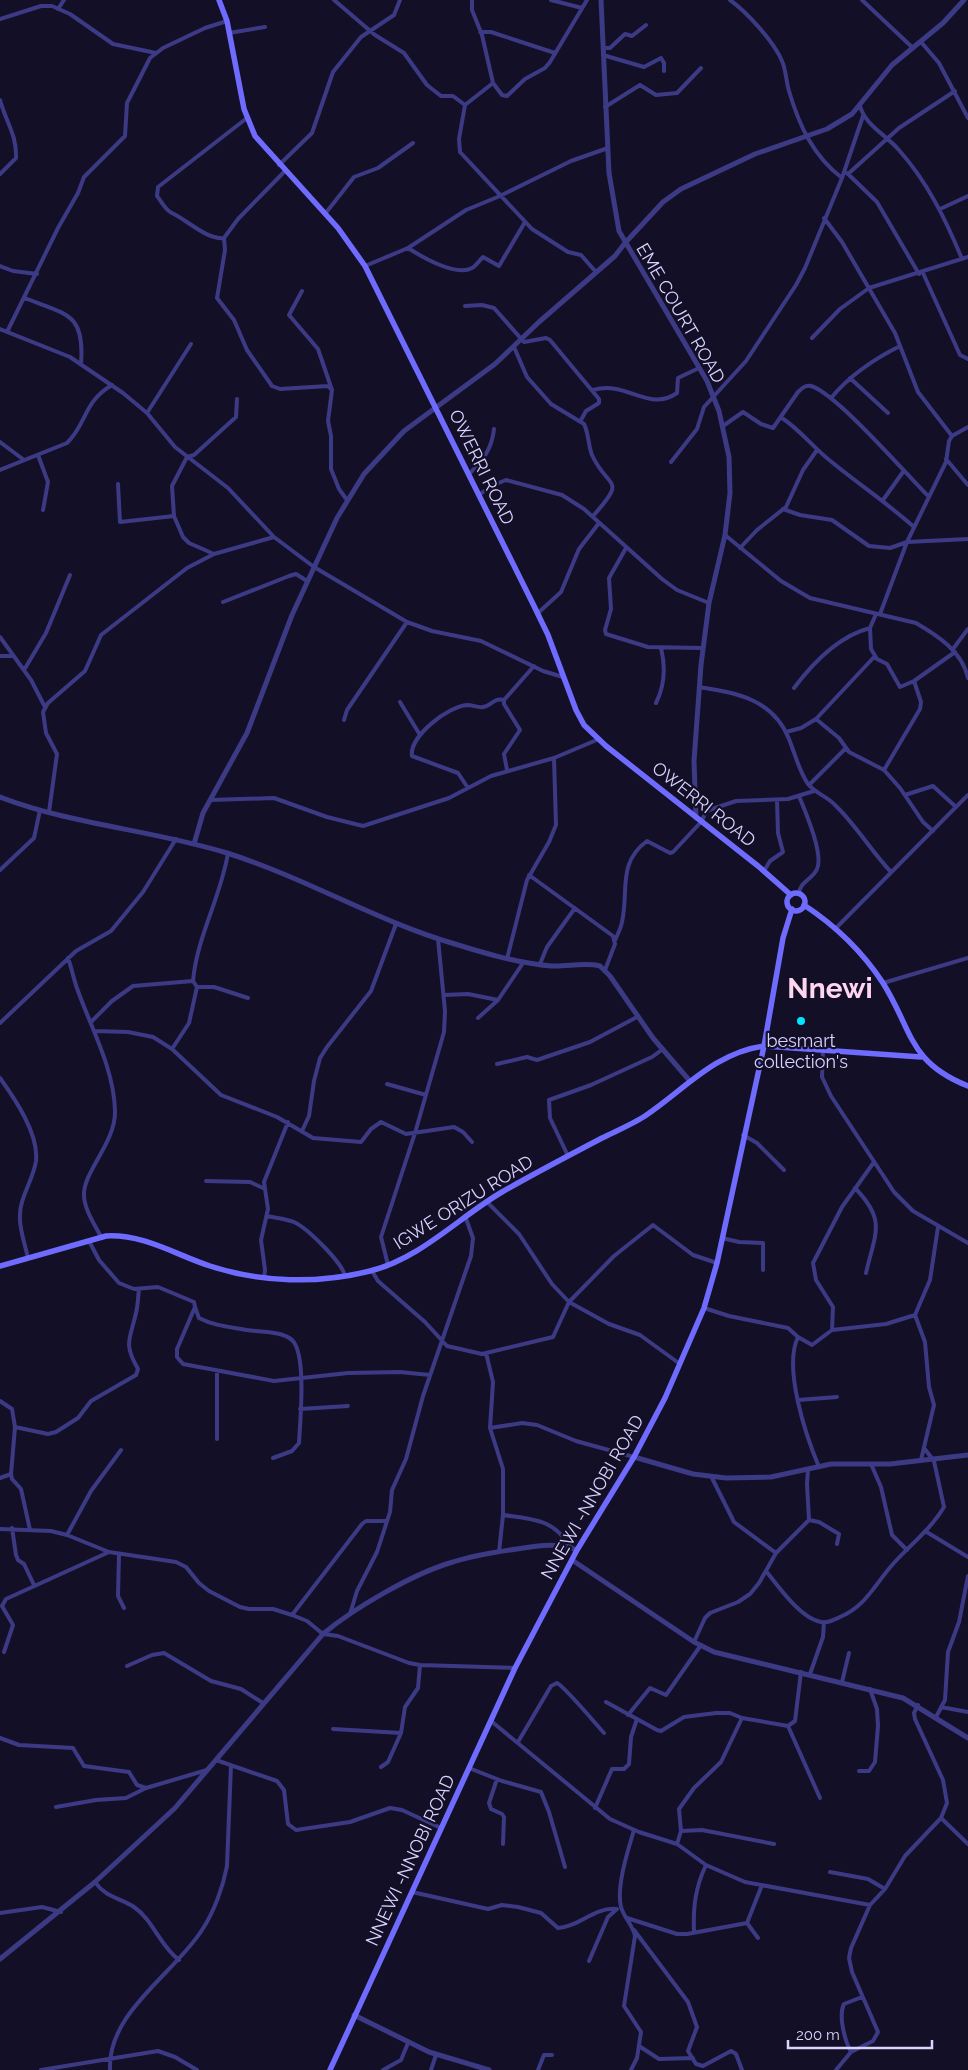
<svg xmlns="http://www.w3.org/2000/svg" width="968" height="2070" font-family="Raleway,sans-serif">
	<style>
		.lines { fill: none; stroke-linecap: round; stroke-linejoin: round }
		.minor { stroke: #3d3a85; stroke-width: 4 }
		.tertiary { stroke: #3d3a85; stroke-width: 5 }
		.secondary { stroke: #6f6bff; stroke-width: 5.5 }
		.poi-dot { fill: #00e5ff; stroke: #130f26; stroke-width: 2 }
		.labels { text-anchor: middle; dominant-baseline: central; stroke-width: 4.5; stroke-linejoin: round; paint-order: stroke }
		.street-label { font-size: 18px; fill: #d9d4ff; stroke: #130f26 }
		.poi-label { font-size: 18px; fill: #d9d4ff; stroke: #130f26 }
		.town-label { font-size: 28px; font-weight: bold; fill: #ffd6f0; stroke: #130f26 }
	</style>
	<rect width="100%" height="100%" fill="#130f26"/>
	<g class="lines">
		<path class="minor" d="M334,0L375,35L404,53L427,85L441,96H453L465,105
			M472,0V10L482,35L493,83L465,105L459,139L460,152L532,229L568,252L581,255L596,272
			M551,0L582,8
			M730,0C747,12 774,42 782,61C786,70 786,81 789,91C799,125 813,156 842,178
			M862,0L913,48
			M58,9L64,0
			M0,19L41,6H52L70,14L113,44L156,53
			M480,32H491L555,53
			M229,33L265,27
			M921,42L939,63L968,118
			M603,48H610L625,34L632,36L646,25
			M603,55L644,67L661,58L664,63V71
			M493,83L502,95L507,96L525,79L545,68L550,62L587,0
			M0,100C6,122 17,135 16,158L0,174
			M860,106C865,125 886,135 898,149C927,181 946,220 962,259
			M605,107L640,85L656,95L677,93L701,68
			M247,118L158,187L157,196C161,201 166,211 172,213C187,220 207,240 224,238L238,219L285,171
			M279,165L312,133L333,72L361,37L394,15L400,0
			M847,173L877,202L919,274
			M848,174L899,128L955,91
			M940,209L968,196
			M325,214L354,177L378,168L413,143
			M824,218L842,242L895,333L918,392L952,436
			M224,238L225,250L217,298L234,320L247,350L272,386L280,389L328,386L332,390L328,421L331,436V469L339,489L347,500
			M408,248C422,257 456,277 472,268C476,266 479,261 483,257L499,266L525,222
			M0,266L13,271L37,274
			M365,266L408,248L466,210L500,196L571,161L608,148
			M923,273L960,355L968,359
			M302,291L289,315L318,349L332,390
			M25,298C66,315 85,312 81,364
			M465,306L482,305L494,308L524,342L546,338L550,340L599,399V403L586,411L581,420
			M0,329L70,357L123,393L147,413L175,447L228,488L274,537L314,567L407,622L432,631L481,641L543,671L563,677
			M7,332L58,228L78,193L84,177L125,136L127,103L150,58L163,48L205,28L227,21
			M812,338L840,309L869,288L968,257
			M514,347L527,377L551,404L584,424C589,434 588,445 592,455C608,490 628,477 593,516
			M850,378L888,413
			M593,390C627,380 648,413 677,393L678,378L699,368
			M831,398C850,375 874,359 900,346
			M147,413L191,344
			M782,418C800,430 812,446 828,459C857,483 887,503 914,527
			M723,426L743,412L761,424L773,428L798,392C802,388 805,385 811,386C836,393 906,474 929,497
			M0,442L24,460
			M38,455L48,482L43,510
			M946,459L968,485
			M671,462L697,429L704,407L746,361L796,285L805,268L842,178L863,116
			M0,470L67,443C87,424 83,402 112,385
			M469,474C483,460 492,449 494,429
			M118,484L120,522L174,516
			M479,495L491,486L506,480L562,495L584,509L662,579L677,590L709,603
			M883,500L903,472
			M783,509L800,515L832,520L869,546L890,548L907,542L968,539
			M725,535L781,581L810,598L916,623C938,636 962,651 968,678
			M626,548L609,578L611,609L605,630L606,634L648,647L703,648
			M740,548L757,530L786,507L803,470L817,450
			M214,554L189,543L183,537L174,516L172,486L187,457L194,455L236,417L237,399
			M223,602L289,576L296,574L307,581
			M538,613L561,592L579,549L599,523
			M876,614L870,628L871,649L877,659L887,664L900,687L914,681L955,652
			M880,614L907,542L946,462L949,441L952,436L968,427
			M0,637L31,680L45,707
			M953,649L968,629
			M0,656H12
			M24,670L46,633L70,575
			M699,687C737,693 773,699 789,739C795,754 799,771 808,784C816,794 827,796 835,805C856,825 871,851 891,872
			M794,688C812,664 839,636 870,628
			M400,702L420,735
			M656,703C665,685 666,668 661,648
			M816,719L839,738L849,752L884,770L900,788L923,822L933,831
			M344,720L347,710L407,622
			M786,732L801,728L816,719L875,656
			M507,770L504,754L520,730L504,704V700L534,666
			M884,770L920,709L921,702L914,681
			M809,785L845,749
			M468,788L458,773L412,756C409,736 449,706 467,705C473,705 478,708 483,707C492,706 494,697 504,700
			M905,795L933,786L956,807
			M211,800L274,798L327,817L363,826L449,798L491,776L554,758L599,739
			M49,812L57,754L46,733L43,712L48,703L85,671L101,635L187,568L214,554L274,537
			M228,853C221,897 197,936 193,981L197,987H214L248,998
			M0,870L34,838L40,810
			M764,871L770,861L783,852L778,833L777,800
			M529,875L613,936L615,944L605,970
			M799,894C799,882 813,879 817,869C824,854 805,811 799,796
			M836,928L968,795
			M615,940C618,934 621,928 622,922C629,891 617,863 647,841L670,853L673,852L701,822L706,812L712,809L736,801L788,799L814,791
			M68,958C72,969 74,981 78,991C92,1030 114,1069 115,1111C116,1142 83,1172 84,1195C84,1209 95,1225 101,1237
			M507,959L527,880L549,842L556,825L554,758
			M540,964L547,947L575,908
			M883,983L968,958
			M444,995L468,994L498,1000
			M478,1018L498,1000L523,963
			M91,1022L112,1001L133,986L193,981
			M0,1023L76,951L111,931L143,892L176,839
			M95,1031L128,1032L153,1037L172,1049L221,1095L277,1117L313,1138L361,1142L371,1129L381,1122L406,1134L454,1127L463,1132L472,1142
			M172,1049L189,1023L197,987
			M823,1050L822,1077L831,1096L894,1192L913,1211L968,1243
			M497,1064L527,1057L537,1060L590,1042L637,1017
			M0,1078C15,1099 39,1134 36,1161C34,1175 26,1188 22,1202C16,1220 24,1240 28,1258
			M387,1084L426,1095
			M302,1131L309,1116L314,1081L320,1058L327,1047L371,991L396,924
			M743,1135L757,1143L784,1170
			M568,1156L550,1118L549,1100L591,1085L652,1057L663,1049
			M206,1181L250,1182L263,1188
			M855,1188C887,1221 875,1233 866,1273
			M486,1201L519,1234L552,1284L569,1302L609,1324L640,1335L680,1364
			M267,1216C276,1218 286,1219 294,1222C307,1228 342,1262 345,1276
			M722,1238L739,1242L763,1243V1270
			M89,1241L99,1260L119,1283L134,1289L158,1287L194,1302L195,1307L177,1349V1357L183,1364L274,1381L348,1373L400,1372L430,1375
			M388,1265L381,1237L415,1133L444,1032L445,1011L438,939
			M372,1271L378,1281L425,1322L447,1346L482,1354L553,1337L569,1302L614,1256L653,1225L693,1255L717,1263
			M264,1278L265,1270L261,1240L268,1209L264,1182L288,1122
			M195,1307L199,1318C214,1326 231,1327 247,1330C260,1332 283,1331 292,1340C307,1354 300,1422 299,1443L292,1451L273,1458
			M704,1308L729,1316L788,1328L798,1337L812,1345L832,1330L886,1324L915,1315L930,1280L938,1227
			M915,1315L925,1342L929,1387L934,1405L921,1460
			M832,1330L833,1307L816,1280L813,1263L842,1207L874,1162
			M798,1337C783,1368 806,1436 819,1467
			M486,1353L493,1382L490,1428L503,1469V1515L499,1552
			M217,1371V1439
			M798,1400L837,1397
			M0,1401L12,1409L15,1427L11,1474L12,1479L21,1489L30,1530
			M300,1409L348,1406
			M15,1427L48,1434L56,1432L78,1418L91,1401L136,1375L138,1369C123,1343 130,1340 136,1313C138,1305 138,1297 139,1289
			M490,1428L522,1423L537,1425L576,1441L634,1457
			M871,1464L881,1487L892,1535L907,1550
			M711,1476L734,1522L776,1553
			M0,1478L11,1474
			M503,1515C534,1519 554,1519 571,1548
			M809,1520L819,1522L839,1534L837,1544
			M12,1528L16,1555L18,1560L24,1564L34,1585
			M0,1529L51,1531L67,1535L109,1552L176,1562L186,1567L199,1583L209,1591L240,1607L249,1609H273L292,1615L307,1621L323,1634L338,1636L409,1663L420,1665L515,1668
			M925,1531L968,1557
			M67,1535L91,1491L121,1450
			M119,1554L118,1596L124,1608
			M766,1571C778,1586 801,1619 821,1622C828,1623 834,1620 840,1617C866,1606 875,1584 893,1564C910,1545 931,1529 944,1507L934,1461L924,1448
			M350,1614L357,1591L377,1552L390,1512L392,1490L406,1459L423,1396L471,1256L473,1238L465,1216
			M292,1615L362,1524L366,1521H387
			M694,1642L705,1618L710,1613L738,1602L750,1594L759,1583L776,1553L809,1520L807,1484L808,1469
			M4,1652L13,1625L2,1606L6,1599L109,1552
			M127,1666L152,1655L164,1653L211,1681L241,1689L263,1703
			M810,1674L823,1637L824,1622
			M842,1682L849,1653
			M606,1702L657,1730L661,1731L684,1717L716,1713H730L742,1718L788,1726L795,1721L801,1672
			M941,1707L968,1712
			M628,1715L650,1688L666,1695L701,1645
			M936,1717L945,1700L948,1652L959,1622L968,1576
			M491,1721L610,1819L639,1832L677,1844L706,1865L745,1882L870,1905
			M788,1726L820,1798
			M333,1729L401,1733
			M0,1738L19,1745L73,1748L84,1766L129,1772L137,1785L146,1788L207,1770
			M518,1742L551,1686L557,1683C564,1686 595,1723 604,1733
			M216,1760L277,1781L284,1790L288,1824L296,1830L350,1822L390,1808L402,1810L441,1828
			M381,1767L388,1762L401,1733L405,1707L418,1688L420,1665
			M469,1768L502,1781L541,1792L549,1812L565,1867
			M859,1771H869L875,1762L878,1726L877,1709L870,1689
			M497,1779L489,1803L491,1809L502,1814L504,1817L503,1844
			M56,1807L96,1800L126,1798L146,1788
			M595,1808L612,1769H624L629,1764L631,1737L637,1719
			M941,1818L968,1844
			M681,1831L702,1830L774,1844
			M677,1844L681,1831L679,1809L694,1788L721,1762L742,1718
			M830,1872L868,1879L885,1889
			M95,1882C105,1897 120,1898 134,1907C153,1920 160,1946 179,1960
			M412,1892L488,1909L502,1905L518,1907L541,1913L558,1928C579,1927 594,1907 616,1909
			M0,1913L42,1907L61,1912
			M627,1918L677,1934H687L747,1923
			M634,1930L688,2002L697,2027L688,2051L696,2064L703,2066L731,2051L736,2054L742,2070
			M694,1933C693,1908 695,1888 706,1865
			M758,1938L747,1923L762,1885
			M589,1961L608,1917L617,1909
			M639,2046L659,2059L693,2058
			M851,2052C845,2041 838,2016 844,2004L862,1997
			M41,2070L158,2051L175,2057L197,2070
			M110,2070C107,2013 174,1974 202,1930C214,1912 223,1887 227,1866L231,1765
			M383,2070L401,2060L408,2043
			M431,2070L436,2055
			M538,2070L544,2055H552
			M631,2070L637,2058L641,2032L624,2006L635,1936C633,1925 624,1918 621,1907C616,1887 628,1850 634,1830
			M836,2070L851,2052L873,2041L878,2032L852,1972L849,1958L851,1948L870,1905L885,1889L905,1856L941,1818L947,1803L943,1780L915,1719L914,1713L918,1705"/>
		<path class="tertiary" d="M601,0L609,173L619,231L707,381L719,411L729,457L730,493L725,535L709,603L701,665L694,761L696,818
			M0,797C73,825 153,830 227,853C306,878 376,921 455,944C487,954 518,963 551,966C567,967 584,962 600,966L610,976L653,1038L689,1080
			M194,844L203,813L247,733L292,615L337,518L364,474L404,431L495,364L539,322L615,256L625,243L663,202L681,189L755,154L827,129L852,114L892,65L943,23L964,0
			M634,1457L693,1474L726,1478L771,1477L831,1464H890L968,1455
			M572,1560L694,1642L714,1652L903,1698L968,1738
			M0,1959L95,1882L175,1808L323,1634C354,1608 414,1573 453,1562C474,1555 495,1552 517,1549C537,1546 557,1542 577,1550
			M354,2015L429,2052L489,2070"/>
		<path class="secondary" d="M219,0L227,21L244,109L255,136L338,228L365,266L534,606L548,635L576,710L584,725L606,746L758,866L791,895
			M787 902a9 9 0 1 1 18 0a9 9 0 1 1-18 0Z
			M804,905C836,926 862,951 883,983C913,1031 908,1062 968,1086
			M0,1266L106,1236C144,1234 176,1255 210,1266C262,1283 318,1284 370,1271C420,1259 459,1217 502,1192C535,1173 568,1156 602,1138C616,1131 631,1125 645,1116C684,1090 714,1053 764,1046L921,1057
			M330,2070L515,1668L577,1550L634,1457L665,1398L704,1308L717,1263L764,1046L783,938L792,909"/>
	</g>
	<circle class="poi-dot" cx="801" cy="1021" r="5"/>
	<g class="labels">
		<g class="street-label">
			<text transform="translate(681 313) rotate(60)">EME COURT ROAD</text>
			<text transform="translate(482 467) rotate(64)">OWERRI ROAD</text>
			<text transform="translate(704 804) rotate(38)">OWERRI ROAD</text>
			<text transform="translate(463 1202) rotate(-32)">IGWE ORIZU ROAD</text>
			<text transform="translate(592 1497) rotate(-60)">NNEWI -NNOBI ROAD</text>
			<text transform="translate(410 1860) rotate(-65)">NNEWI -NNOBI ROAD</text>
		</g>
		<g class="poi-label">
			<text x="801" y="1040">besmart<tspan x="801" dy="21">collection's</tspan></text>
		</g>
		<g class="town-label">
			<text x="830" y="988">Nnewi</text>
		</g>
	</g>
	<path d="M788 2040v8h144v-8" fill="none" stroke="#d9d4ff" stroke-width="2.5"/>
	<text x="796" y="2040" font-size="15" fill="#d9d4ff" stroke="#130f26" stroke-width="4" paint-order="stroke">200 m</text>
</svg>
